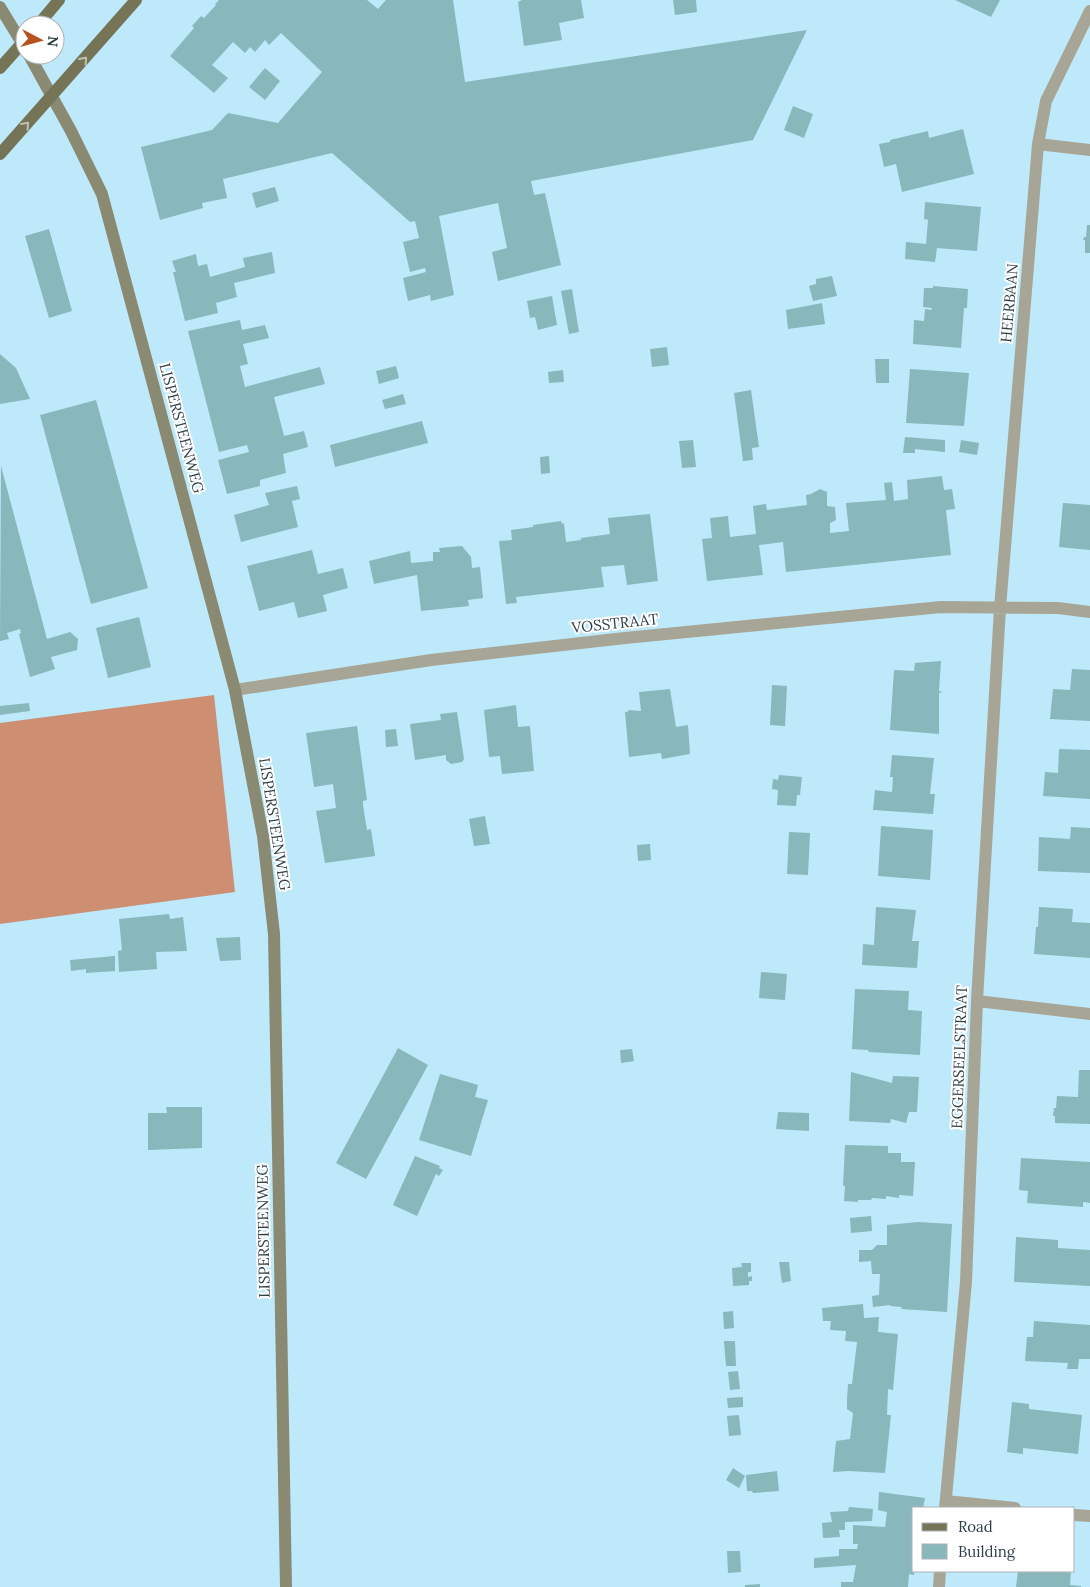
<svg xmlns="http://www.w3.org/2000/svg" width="1090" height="1587" font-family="Lora,serif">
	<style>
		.forest { fill: #cd8e72 }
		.building { fill: #88b7bc }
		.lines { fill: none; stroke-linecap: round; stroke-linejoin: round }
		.street { stroke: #a7a696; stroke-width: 12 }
		.secondary { stroke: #8a8971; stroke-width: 12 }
		.primary { stroke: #767457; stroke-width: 12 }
		.oneway { stroke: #c1c0b3 }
		.labels { text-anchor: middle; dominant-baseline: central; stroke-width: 4; stroke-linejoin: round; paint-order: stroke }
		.street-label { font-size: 15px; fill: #2d3e45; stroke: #fff }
	</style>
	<rect width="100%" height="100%" fill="#bee9fa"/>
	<path class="forest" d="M214,695L235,892L0,924V723Z"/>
	<path class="building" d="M219,0H367L378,9L386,0H453L465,82L807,30L753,140L531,181L534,195L545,193L561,265L498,281L492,252L507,248L498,203L439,216L454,295L431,301L430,295L408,301L403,278L426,272L425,268L410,272L403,242L419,238L415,221L410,222L332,153L223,179L227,198L202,203L203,208L160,220L141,147L212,130L228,113L278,123L322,72L281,33L269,45L265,40L255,52L250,47L245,53L233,42L212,65L228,78L214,93L170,56L194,28L192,26L201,16L204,18L216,5L215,4Z
		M522,0H581L584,18L559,23L562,40L524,46L518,2Z
		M673,0H696L697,12L675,15Z
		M955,0H1000L991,17Z
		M265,68L280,81L265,100L249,87Z
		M793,106L813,114L804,138L784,130Z
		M963,129L974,174L902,192L896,164L884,167L879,144L890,142V140L928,131L929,138Z
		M275,187L279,201L256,208L252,193Z
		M925,202L981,207L977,251L937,248L935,262L905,259L906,242L926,244L928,220L924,219Z
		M1087,225H1090V253H1085V240H1083L1084,237H1086Z
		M49,229L72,311L49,318L25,236Z
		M272,252L275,273L234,283L237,297L216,303L218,313L185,321L173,272H176L172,261L196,254L198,266L207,264L210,277L245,267L243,258Z
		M832,276L837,296L813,301L809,286L816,284V279Z
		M933,286L968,289L967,308H964L961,348L913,344L914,320L924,321L925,309L931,310L932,308L923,307L924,288H933Z
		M572,289L579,332L569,334L561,291Z
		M552,296L557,325L538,330L535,317L530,318L527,301Z
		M822,303L825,324L788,329L786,310Z
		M240,320L242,330L265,325L269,338L243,344L248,364L240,366L245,387L320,367L325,384L274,397L284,436L304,431L308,447L283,454L286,473L260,480V486L227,494L218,460L249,452L247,445L219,452L188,331Z
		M667,347L669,365L652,367L650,349Z
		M0,354L16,368L30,399L0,404Z
		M875,359H889V383H876Z
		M396,366L399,378L379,384L376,371Z
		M910,369L969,373L964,426L906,423Z
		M563,370L564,382L549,383L548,372Z
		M751,390L759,447L752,448L753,460L743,461L734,393Z
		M403,394L406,404L385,409L382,400Z
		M96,400L148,588L91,604L40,415Z
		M422,421L428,443L335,467L330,445Z
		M905,437L945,440V452L915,449V453H903Z
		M693,440L696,467L682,468L679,441Z
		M961,440L979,443L977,455L959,452Z
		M549,456L550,473L541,474L540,457Z
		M1,466L47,639L70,632L78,639L77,650L51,657L55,669L30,677L19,634L21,633L20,629L7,633L9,639L0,641Z
		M942,476L944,490L952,489L955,509L946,510L951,555L786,572L783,542L759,545L763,575L707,581L702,539L712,538L710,518L728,516L730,537L756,534L753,506L766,504L767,510L807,505L806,495L811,494L820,489L827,492V506L835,507L836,520L830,523V533L849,531L846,503L886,500L884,483L892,482L894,501L908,499L907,480Z
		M297,486L300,499L292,501L298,527L241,542L234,515L269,505L265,493Z
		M1063,503L1090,505V550L1059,547Z
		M650,514L658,581L627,585L624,565L601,567L604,587L516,597L517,603L506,604L499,541L512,540L511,530L533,527V525L561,521L562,524L564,523L566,542L581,540V538L610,534L608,518Z
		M462,546L471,557L472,568L480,567L483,598L468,600L469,606L421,611L417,575L374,584L369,561L410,551L411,563L433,561V552H440L439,548Z
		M312,550L318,574L343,568L348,588L323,595L327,611L298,618L294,602L259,611L247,566Z
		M139,617L151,667L108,678L96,628Z
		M941,661L939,691L943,692L939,693V734L890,730L894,670L914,671L915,663Z
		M1072,669L1090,670V721L1050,719L1053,689L1070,690Z
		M772,685L787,686L785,726L770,725Z
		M670,689L676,727L688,725L690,754L662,759L661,753L629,757L625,712H627L629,710L641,711L639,692Z
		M29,703L30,711L0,715V706Z
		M516,705L518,727L530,726L534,771L502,774L500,756L489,757L484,710Z
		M457,712L464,759L462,762L451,764L446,760V755L415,760L410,724L441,720L440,714Z
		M357,726L367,800L363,801V805L367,830L371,829L375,856L325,863L316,811L336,808L333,784L314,787L306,733Z
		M396,729L398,746L386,747L385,730Z
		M1059,749L1090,750V799L1043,796L1045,772L1058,773Z
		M892,755L934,758L930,794H935L933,814L873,810L875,790L892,792L893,777H890Z
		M779,775L802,777L800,795H797L796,806L777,805L778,790L772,789L773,779L778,780Z
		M485,816L490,844L474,846L469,819Z
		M881,826L933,830L930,880L878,876Z
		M1071,827L1090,828V873L1038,871L1039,837L1070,839Z
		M789,832L810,833L808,875L787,874Z
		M650,844L651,860L638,861L637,845Z
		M876,907L916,910L912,941H919L917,968L862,965L863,944L874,945Z
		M1039,907L1073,909L1072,922L1090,923V958L1034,954L1036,927H1038Z
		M169,914L170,919L183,917L187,951L156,952L157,969L119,972L118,951L122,950L119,919Z
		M240,937L241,960L220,961L216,938Z
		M115,956V971L86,973V969L71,971L70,960Z
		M761,972L787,974L785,1000L759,998Z
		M855,989L909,991L908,1010L922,1011L920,1055L869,1052L868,1050L852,1049Z
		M398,1048L428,1065L366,1179L336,1163Z
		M632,1049L634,1061L621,1063L620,1050Z
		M1079,1070H1090V1124L1055,1123V1116H1053L1054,1108H1056L1057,1096L1078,1097Z
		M851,1072L892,1083L893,1076L919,1077L917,1112H909L906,1123L891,1119L890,1123L849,1121Z
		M440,1074L478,1085L475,1097L488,1100L471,1156L419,1140Z
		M166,1107H202V1148L148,1150V1113H167Z
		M778,1112L809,1113V1131L776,1129Z
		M845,1145L888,1146V1153H901V1162H915L913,1196L899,1195V1198L886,1196V1199L872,1198L871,1200H858V1202L844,1201L845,1186H843Z
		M415,1156L440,1166L439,1168L443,1170L439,1176L436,1174L417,1216L393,1205Z
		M1021,1158L1090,1162V1203L1083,1202V1207L1027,1203L1028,1191L1019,1190Z
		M871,1216L872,1231L851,1233L850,1218Z
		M918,1222L952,1224L947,1312L901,1309L902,1307L890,1306V1305L873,1307L872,1296L879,1295L880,1274H872L871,1261L859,1262V1250H872L877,1245H887V1225Z
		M1016,1237L1058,1240V1248L1090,1250V1286L1014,1282Z
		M779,1262H789L791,1281L782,1283Z
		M741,1263H751V1272H748V1277L752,1276V1281H749V1285L733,1286L732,1268L742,1267Z
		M863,1304L864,1318L879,1317L878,1332L898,1334L893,1390L888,1389L887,1415H891L885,1473L849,1471L833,1472L836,1441L850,1439L853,1413L847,1409V1399L848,1384H852L857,1342L845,1341L846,1331L830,1330L831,1321H823L822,1308Z
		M733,1311L734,1328L724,1329L723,1312Z
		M1034,1321L1090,1325V1359H1079L1078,1369H1067L1068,1363L1025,1361L1027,1337H1033Z
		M724,1341H735L736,1366H726Z
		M738,1371L740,1389L730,1390L728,1372Z
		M743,1397V1407L728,1408L727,1398Z
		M1012,1402L1029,1404V1409L1082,1415L1078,1454L1023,1448V1454L1007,1452Z
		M739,1415L741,1435L729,1436L727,1416Z
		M733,1468L745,1476L739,1488L726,1480Z
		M777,1471L779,1491L753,1493L752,1491H747L746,1475Z
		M879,1492L925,1498L923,1508H914V1575L909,1574L908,1587H841V1582H853L856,1565L814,1568V1558L839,1556V1549H857L858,1544H853V1525L885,1527L887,1512L878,1510Z
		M849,1507L873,1509L872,1521L845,1522V1530H839L840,1537L823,1538L822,1523L832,1522L830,1512L848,1511Z
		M727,1551H740L741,1572L728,1573Z
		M1018,1571H1071L1070,1585L1081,1586V1587H1016Z
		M760,1584V1587H745V1585Z"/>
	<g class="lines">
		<path class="street" d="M1038,144L1090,150
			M235,690L431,660L625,638L941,607L1058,608L1090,612
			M977,1001L1090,1014
			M946,1501L1015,1508
			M945,1508L966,1282L977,1001L1000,608L1038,144L1046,101L1090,11
			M1074,1515L1090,1516
			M939,1587L940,1571"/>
		<path class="secondary" d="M0,7L25,48
			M29,55L71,131L102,194L235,690L263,836L274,934L286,1587"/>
		<path class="primary" d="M38,25L59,0
			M0,68L25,40
			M0,154L136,0"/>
	</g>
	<defs><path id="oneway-chevron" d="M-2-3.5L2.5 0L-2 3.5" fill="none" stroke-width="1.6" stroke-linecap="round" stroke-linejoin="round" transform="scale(1.25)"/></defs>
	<g class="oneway">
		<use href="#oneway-chevron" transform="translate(84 60) rotate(-49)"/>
		<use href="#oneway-chevron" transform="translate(26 125) rotate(-48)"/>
	</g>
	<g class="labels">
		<g class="street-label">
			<text transform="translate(1009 303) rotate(-85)">HEERBAAN</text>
			<text transform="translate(182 428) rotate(75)">LISPERSTEENWEG</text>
			<text transform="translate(615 623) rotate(-6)">VOSSTRAAT</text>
			<text transform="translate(275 824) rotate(81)">LISPERSTEENWEG</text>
			<text transform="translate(959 1057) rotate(-88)">EGGERSEELSTRAAT</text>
			<text transform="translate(263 1231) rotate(-91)">LISPERSTEENWEG</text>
		</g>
	</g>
	<rect x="912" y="1507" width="162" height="65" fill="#ffffff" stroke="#abb2b5"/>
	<rect x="922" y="1523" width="25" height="8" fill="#767457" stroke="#abb2b5"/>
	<text x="958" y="1532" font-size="15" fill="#2d3e45">Road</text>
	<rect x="922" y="1544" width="25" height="15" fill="#88b7bc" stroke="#abb2b5"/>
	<text x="958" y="1557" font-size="15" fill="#2d3e45">Building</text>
	<g transform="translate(40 40) rotate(96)"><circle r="24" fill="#ffffff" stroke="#abb2b5"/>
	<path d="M0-4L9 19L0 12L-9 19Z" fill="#b6521e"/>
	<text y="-8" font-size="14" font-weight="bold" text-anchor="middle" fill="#2d3e45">N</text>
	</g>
</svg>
